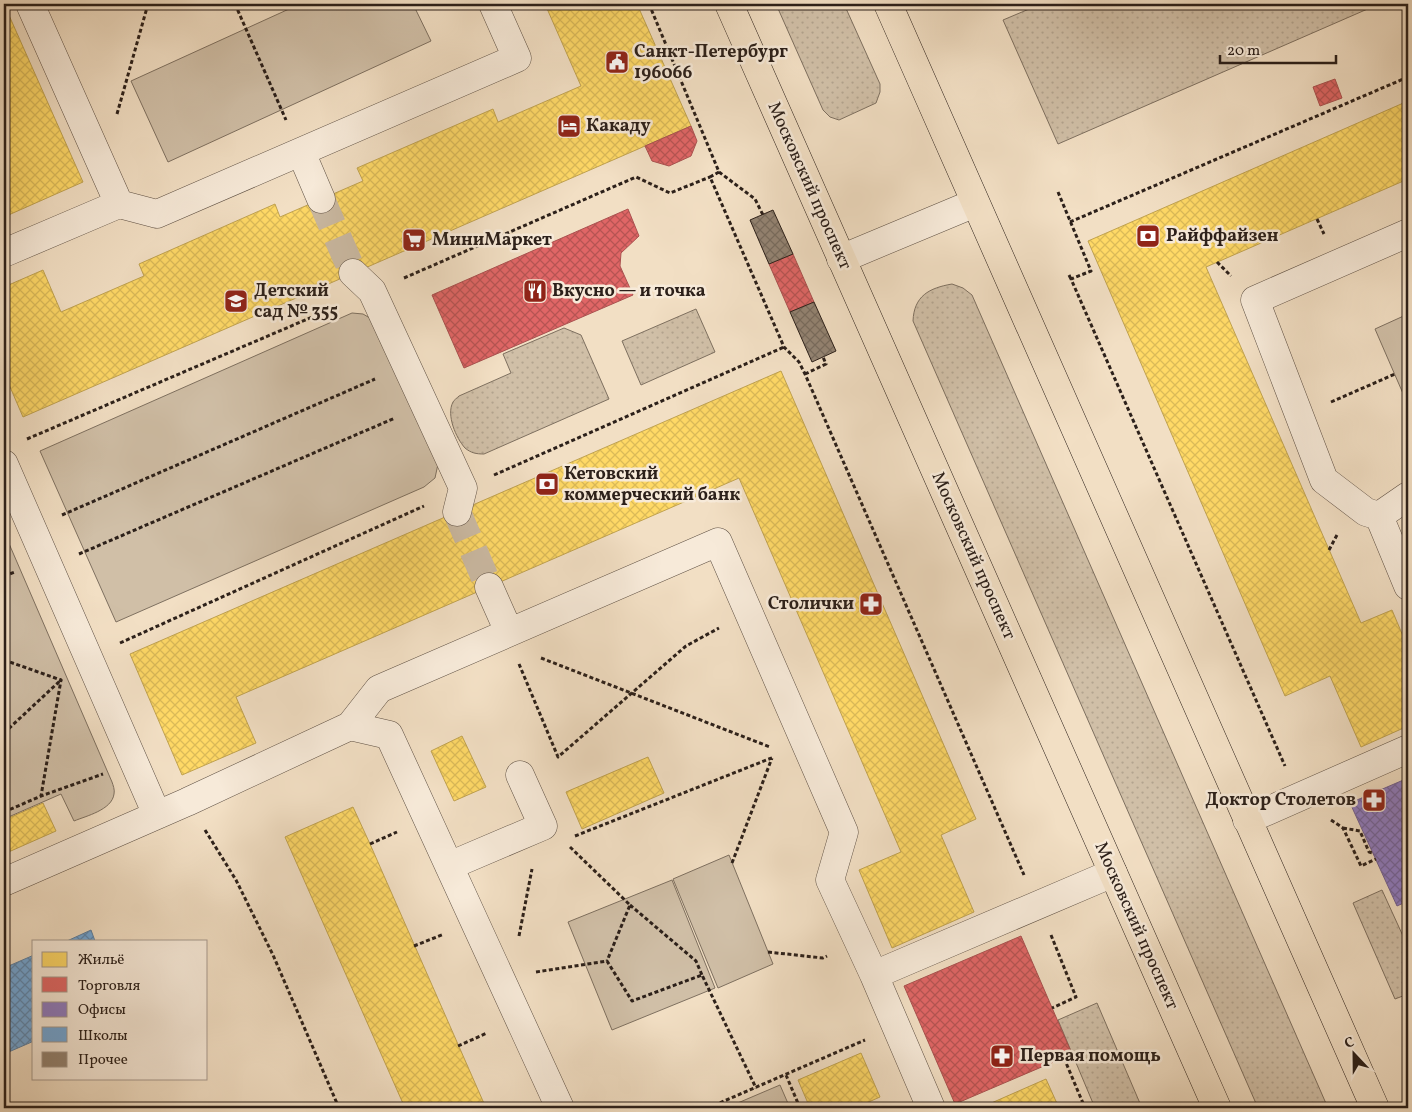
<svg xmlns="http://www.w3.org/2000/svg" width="1412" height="1112" font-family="Vollkorn,serif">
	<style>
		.grass { fill: url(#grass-dots); stroke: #7e7060 }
		.park { fill: #d0bfa7; stroke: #7e7060 }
		.homes { fill: url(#homes-cross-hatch); stroke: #c0a24f }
		.shops { fill: url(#shops-cross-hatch); stroke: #aa514f }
		.offices { fill: url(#offices-cross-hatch); stroke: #716090 }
		.schools { fill: url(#schools-cross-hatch); stroke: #5b7fa2 }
		.building { fill: url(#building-cross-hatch); stroke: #2c201a }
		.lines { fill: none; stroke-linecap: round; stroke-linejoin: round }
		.minor-tunnel { stroke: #cab9a2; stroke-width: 28; stroke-dasharray: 28 14; stroke-linecap: butt }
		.minor-casing { stroke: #5e5044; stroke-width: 29 }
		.major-casing { stroke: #2c201a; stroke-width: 29 }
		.path { stroke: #2c201a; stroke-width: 3; stroke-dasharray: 4 2.5; stroke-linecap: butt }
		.minor { stroke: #f7ead9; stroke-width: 28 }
		.major { stroke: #f2dfc4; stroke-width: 28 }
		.labels { text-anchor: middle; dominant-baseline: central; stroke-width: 5; stroke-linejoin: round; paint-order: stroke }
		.poi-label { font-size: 18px; font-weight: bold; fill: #2c201a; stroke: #f7ead9; text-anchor: start }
		.street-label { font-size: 18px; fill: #2c201a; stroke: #f7ead9 }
	</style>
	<defs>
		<pattern id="grass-dots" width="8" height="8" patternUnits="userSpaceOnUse" patternTransform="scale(1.25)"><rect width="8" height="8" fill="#d0bfa7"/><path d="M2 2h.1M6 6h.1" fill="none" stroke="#b3a48f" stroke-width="1.8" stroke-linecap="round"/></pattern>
		<pattern id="homes-cross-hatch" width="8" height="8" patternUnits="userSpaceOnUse" patternTransform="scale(1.25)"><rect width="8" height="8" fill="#ffd966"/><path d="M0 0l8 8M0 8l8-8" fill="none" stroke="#dbba58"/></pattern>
		<pattern id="shops-cross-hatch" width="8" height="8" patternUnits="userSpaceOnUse" patternTransform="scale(1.25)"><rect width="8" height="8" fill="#e06666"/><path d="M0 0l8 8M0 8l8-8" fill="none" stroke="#b65453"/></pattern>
		<pattern id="offices-cross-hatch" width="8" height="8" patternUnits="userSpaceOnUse" patternTransform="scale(1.25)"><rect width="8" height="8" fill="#8e7cc3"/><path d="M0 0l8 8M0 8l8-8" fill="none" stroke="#74659e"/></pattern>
		<pattern id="schools-cross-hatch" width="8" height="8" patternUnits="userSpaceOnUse" patternTransform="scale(1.25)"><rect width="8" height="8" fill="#6fa8dc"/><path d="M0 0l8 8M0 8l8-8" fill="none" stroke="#5b88b2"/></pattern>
		<pattern id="building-cross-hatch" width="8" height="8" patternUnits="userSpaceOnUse" patternTransform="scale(1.25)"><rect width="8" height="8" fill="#938372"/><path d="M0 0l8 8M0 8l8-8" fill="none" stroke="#786b5d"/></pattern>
	</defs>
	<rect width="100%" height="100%" fill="#f2dfc4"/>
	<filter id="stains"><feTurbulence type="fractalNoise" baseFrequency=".004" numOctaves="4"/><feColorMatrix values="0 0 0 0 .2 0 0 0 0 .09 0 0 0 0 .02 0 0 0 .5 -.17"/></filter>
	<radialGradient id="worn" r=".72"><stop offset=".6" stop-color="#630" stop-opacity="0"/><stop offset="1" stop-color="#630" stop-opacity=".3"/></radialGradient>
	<path class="grass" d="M776,4H844L880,84V92L876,103L839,120L830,117L823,110Z
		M1041,4H1379L1058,144L1003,20Z
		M952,284L963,288L972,295L1328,1108H1258L913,321C914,296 929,288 952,284Z
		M696,309L715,352L641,385L622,341Z
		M564,328L581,335L609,399L484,454C476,454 471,453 465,448C456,438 446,415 453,402C454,400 457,398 459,396L511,373L503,354Z
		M1382,890L1408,947V994L1395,999L1353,903Z
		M1097,1003L1142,1108H1095L1058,1020Z"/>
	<path class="park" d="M300,4H413L431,41L168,162L131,81Z
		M352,313L363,314L375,321L438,464L435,478L424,487L116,622L40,451Z
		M1408,314V405L1375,329Z
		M4,532L112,782C113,785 115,790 114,794C112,810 86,816 74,821L61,794L4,819Z
		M729,855L773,964L718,988L673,879Z
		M672,880L715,988L612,1030L568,922Z
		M780,1085L790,1108H726Z"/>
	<path class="homes" d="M4,4L83,182L4,217Z
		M545,4H637L691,126L23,417L4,373V287L43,270L61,312L144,276L139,264L275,204L280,217L363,181L357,168L493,109L498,122L581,86Z
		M1408,101V179L1206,267L1361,623L1392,610L1408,648V726L1361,747L1330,676L1285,696L1088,241Z
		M781,371L976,819L941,835L974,912L892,948L859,870L901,852L739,478L236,697L256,743L182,775L130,654Z
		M462,736L486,787L454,801L431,751Z
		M648,757L664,793L582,829L566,792Z
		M43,803L56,831L4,854V820Z
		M353,807L370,844L486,1108H405L285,837Z
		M861,1053L880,1097L855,1108H810L798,1080Z
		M1046,1079L1059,1108H980Z"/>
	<path class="shops" d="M1335,79L1342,98L1320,106L1313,87Z
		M691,126L697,141L691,156L669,166L652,161L645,146Z
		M628,209L639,236L621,253L620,266L633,295L464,368L432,295Z
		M793,254L814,302L790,312L769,264Z
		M1021,936L1072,1054L955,1104L904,986Z"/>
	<path class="offices" d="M1408,778V901L1397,906L1350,803Z"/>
	<path class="schools" d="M91,930L95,941H67Z
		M34,955V1041L4,1054V968Z"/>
	<path class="building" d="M773,210L793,254L769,264L750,220Z
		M814,302L836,351L812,362L790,312Z"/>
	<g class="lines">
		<path class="minor-tunnel" d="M321,199L353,273
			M457,512L489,587"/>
		<g class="minor-casing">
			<path id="minor" d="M30,4L119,204
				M301,152L321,199
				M1408,233L1255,300L1324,480L1366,512L1379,516L1408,586
				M4,253L119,204L157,214L517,58L493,4
				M841,259L975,203
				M353,273L372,291L463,488L457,512
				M4,464L157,815
				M1379,516L1408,496
				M489,587L509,632
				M350,726L389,735L560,1108
				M1247,820L1408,749
				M449,866L543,826L520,775
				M4,882L187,802L350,726L379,689L718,542L844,832L830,880L874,975L931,1108
				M874,975L1113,873"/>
		</g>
		<g class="major-casing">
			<path id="major" d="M729,4L1217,1108
				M888,4L1375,1108"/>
		</g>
		<path class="path" d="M235,4L286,120
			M649,4L719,172L710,177L784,347L799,362L805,374L1024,875
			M117,114L148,4
			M719,172L755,199L763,215
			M1058,192L1091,271L1071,279L1285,766
			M1317,219L1324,234
			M1070,222L1408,77
			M1217,262L1231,276
			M1069,275L1071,279
			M404,278L636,177L670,193L710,177
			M805,374L826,364L823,357
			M1331,402L1395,374
			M27,439L338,306
			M494,475L784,347
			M62,515L375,379
			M1329,550L1338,533
			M79,554L395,418
			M4,576L15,572
			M120,643L424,506
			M541,658L770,747
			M4,660L61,680L41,796
			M519,664L558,757L686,646L719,628
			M4,733L62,679
			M4,812L41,796L103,774
			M1331,820L1343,828L1361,866L1376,859
			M1343,828L1360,831L1369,852L1373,853
			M205,830L236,880L273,955L339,1108
			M575,836L774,757
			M370,844L397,832
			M570,847L630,905L607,961
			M732,863L772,758
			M630,905L696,961L702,975
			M1051,935L1076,997L1052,1008
			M519,936L532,869
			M414,946L444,934
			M768,952L823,958L827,956
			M536,972L607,961L632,1001L702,975L756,1088
			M458,1046L487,1033
			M1064,1058L1085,1108
			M786,1075L800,1108
			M865,1104L867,1108
			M708,1108L865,1040"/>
		<use href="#minor" class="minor"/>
		<use href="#major" class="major"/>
	</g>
	<defs>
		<g id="civic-square" transform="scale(1.25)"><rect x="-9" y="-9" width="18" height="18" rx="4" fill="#8f2418" stroke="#f7ead9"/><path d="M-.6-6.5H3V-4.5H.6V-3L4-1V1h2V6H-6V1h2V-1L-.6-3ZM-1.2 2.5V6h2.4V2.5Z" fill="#fff"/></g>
		<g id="hotel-square" transform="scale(1.25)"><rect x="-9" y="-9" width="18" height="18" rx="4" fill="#8f2418" stroke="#f7ead9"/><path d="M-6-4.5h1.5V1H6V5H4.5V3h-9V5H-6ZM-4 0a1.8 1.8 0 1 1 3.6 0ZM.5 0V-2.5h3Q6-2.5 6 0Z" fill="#fff"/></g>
		<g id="bank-square" transform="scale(1.25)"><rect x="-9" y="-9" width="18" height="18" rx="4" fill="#8f2418" stroke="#f7ead9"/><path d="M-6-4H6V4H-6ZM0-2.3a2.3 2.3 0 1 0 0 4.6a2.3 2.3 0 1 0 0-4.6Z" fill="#fff"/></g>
		<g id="supermarket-square" transform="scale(1.25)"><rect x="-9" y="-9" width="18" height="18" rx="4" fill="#8f2418" stroke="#f7ead9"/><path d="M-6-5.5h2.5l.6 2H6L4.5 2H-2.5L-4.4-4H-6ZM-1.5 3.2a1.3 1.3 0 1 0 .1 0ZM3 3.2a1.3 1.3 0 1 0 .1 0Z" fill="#fff"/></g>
		<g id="restaurant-square" transform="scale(1.25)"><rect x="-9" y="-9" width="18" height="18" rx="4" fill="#8f2418" stroke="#f7ead9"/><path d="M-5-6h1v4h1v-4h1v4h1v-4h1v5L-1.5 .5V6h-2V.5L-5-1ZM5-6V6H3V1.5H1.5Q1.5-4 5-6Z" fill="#fff"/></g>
		<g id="school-square" transform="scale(1.25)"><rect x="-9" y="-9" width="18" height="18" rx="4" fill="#8f2418" stroke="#f7ead9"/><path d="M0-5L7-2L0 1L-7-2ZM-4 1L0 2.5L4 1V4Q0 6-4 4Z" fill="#fff"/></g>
		<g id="pharmacy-square" transform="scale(1.25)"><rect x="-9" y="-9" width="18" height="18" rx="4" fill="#8f2418" stroke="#f7ead9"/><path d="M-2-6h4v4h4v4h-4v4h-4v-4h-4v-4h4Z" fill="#fff"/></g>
	</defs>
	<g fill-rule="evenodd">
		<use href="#civic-square" x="617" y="62"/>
		<use href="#hotel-square" x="569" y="126"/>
		<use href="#bank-square" x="1148" y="236"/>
		<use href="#supermarket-square" x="414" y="240"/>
		<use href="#restaurant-square" x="535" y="291"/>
		<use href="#school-square" x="236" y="301"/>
		<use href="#bank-square" x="547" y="484"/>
		<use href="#pharmacy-square" x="871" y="604"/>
		<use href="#pharmacy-square" x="1374" y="800"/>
		<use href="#pharmacy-square" x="1002" y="1056"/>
	</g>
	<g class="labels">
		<g class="poi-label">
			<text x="634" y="52">Санкт-Петербург<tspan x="634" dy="21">196066</tspan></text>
			<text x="586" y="126">Какаду</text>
			<text x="1166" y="236">Райффайзен</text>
			<text x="432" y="240">МиниМаркет</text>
			<text x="254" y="291">Детский<tspan x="254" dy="21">сад № 355</tspan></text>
			<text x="552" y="291">Вкусно — и точка</text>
			<text x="564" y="474">Кетовский<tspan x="564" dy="21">коммерческий банк</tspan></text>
			<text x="854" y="604" text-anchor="end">Столички</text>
			<text x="1356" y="800" text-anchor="end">Доктор Столетов</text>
			<text x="1020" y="1056">Первая помощь</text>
		</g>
		<g class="street-label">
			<text transform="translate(809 186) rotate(66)">Московский проспект</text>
			<text transform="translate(973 556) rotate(66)">Московский проспект</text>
			<text transform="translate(1136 926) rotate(66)">Московский проспект</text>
		</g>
	</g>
	<rect width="1412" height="1112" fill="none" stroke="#f2dfc4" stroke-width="20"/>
	<rect x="5" y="5" width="1402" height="1102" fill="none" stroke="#2c201a" stroke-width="2.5"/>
	<rect x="10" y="10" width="1392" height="1092" fill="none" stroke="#2c201a"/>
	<rect x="32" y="940" width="175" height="140" fill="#f7ead9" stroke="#a6998d"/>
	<rect x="42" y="952" width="25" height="15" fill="#ffd966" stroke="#a6998d"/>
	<text x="78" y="964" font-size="15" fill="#2c201a">Жильё</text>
	<rect x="42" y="977" width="25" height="15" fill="#e06666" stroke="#a6998d"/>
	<text x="78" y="990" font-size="15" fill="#2c201a">Торговля</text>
	<rect x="42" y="1002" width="25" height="15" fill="#8e7cc3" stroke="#a6998d"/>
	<text x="78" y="1014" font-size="15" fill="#2c201a">Офисы</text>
	<rect x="42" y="1027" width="25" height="15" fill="#6fa8dc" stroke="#a6998d"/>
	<text x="78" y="1040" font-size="15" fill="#2c201a">Школы</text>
	<rect x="42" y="1052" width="25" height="15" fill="#938372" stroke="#a6998d"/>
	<text x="78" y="1064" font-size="15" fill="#2c201a">Прочее</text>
	<g transform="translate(1354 1054) rotate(338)" stroke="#f7ead9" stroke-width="4" paint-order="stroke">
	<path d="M0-4L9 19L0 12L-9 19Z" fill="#2c201a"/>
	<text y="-8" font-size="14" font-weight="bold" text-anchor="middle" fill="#2c201a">С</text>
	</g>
	<path d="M1220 55v8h116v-8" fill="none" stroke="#2c201a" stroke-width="2.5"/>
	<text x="1227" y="55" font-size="15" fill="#2c201a" stroke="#f7ead9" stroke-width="4" paint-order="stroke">20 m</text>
	<rect width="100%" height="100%" filter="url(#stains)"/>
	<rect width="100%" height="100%" fill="url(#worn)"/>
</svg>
